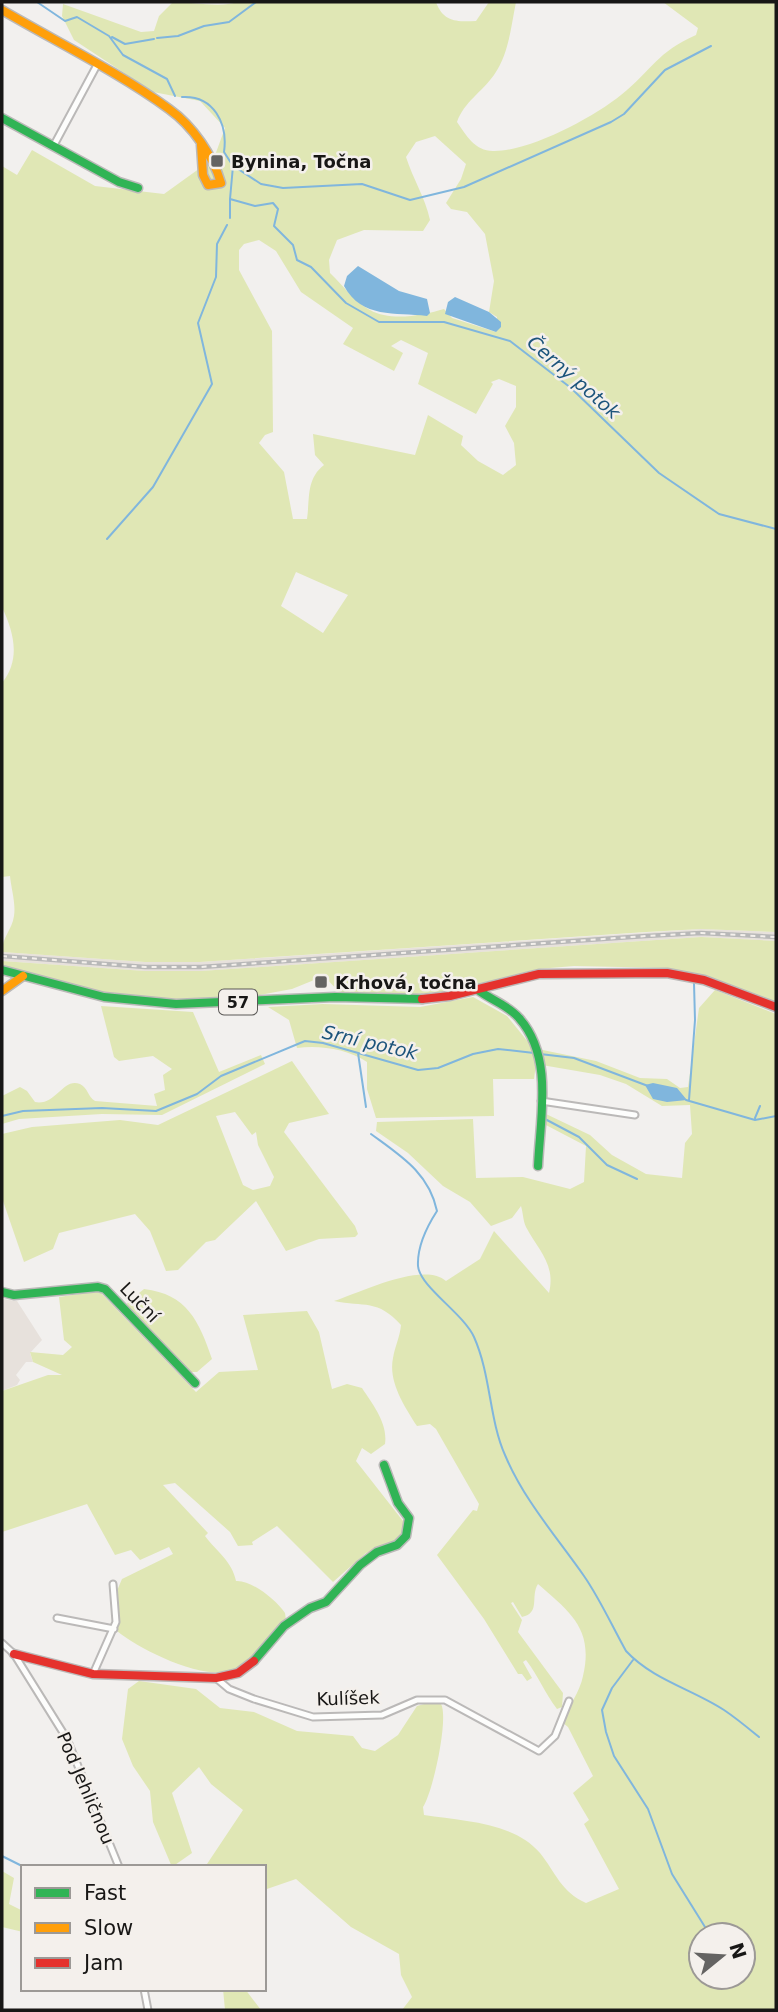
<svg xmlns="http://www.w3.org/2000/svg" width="778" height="2012" font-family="'DejaVu Sans',sans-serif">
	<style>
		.built { fill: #e7e1dc }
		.green { fill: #e0e7b5; fill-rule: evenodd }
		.water { fill: #80b6dd }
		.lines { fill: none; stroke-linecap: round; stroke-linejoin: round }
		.stream { stroke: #80b6dd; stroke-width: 2 }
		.street-casing { stroke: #bbb9b8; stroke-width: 9 }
		.fast-casing { stroke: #bbb9b8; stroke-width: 11 }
		.slow-casing { stroke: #bbb9b8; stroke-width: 11 }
		.jam-casing { stroke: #bbb9b8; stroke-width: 11 }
		.street { stroke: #fdfdfc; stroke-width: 5 }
		.fast { stroke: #30b455; stroke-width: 8 }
		.slow { stroke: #ff9f0a; stroke-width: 8 }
		.jam { stroke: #e5322d; stroke-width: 8 }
		.rail-casing { stroke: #b8b8b8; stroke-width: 4.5 }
		.rail { stroke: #f4f0ec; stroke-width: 2; stroke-dasharray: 5; stroke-linecap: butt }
		.poi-dot { fill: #646362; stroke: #f4f0ec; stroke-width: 2.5 }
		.labels { text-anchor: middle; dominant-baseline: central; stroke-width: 5; stroke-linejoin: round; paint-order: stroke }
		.shield { fill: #f4f0ec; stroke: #5a5856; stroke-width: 2 }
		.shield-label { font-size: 16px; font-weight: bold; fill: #181716 }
		.poi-label { font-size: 18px; font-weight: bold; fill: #181716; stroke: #f4f0ec; text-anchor: start }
		.street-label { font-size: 18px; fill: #181716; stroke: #f4f0ec }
		.water-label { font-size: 19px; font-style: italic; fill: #1c547b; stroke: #f4f0ec }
	</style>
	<rect width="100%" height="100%" fill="#f2f0ee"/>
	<path class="built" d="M701,929L776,932V941L701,937L201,971H145L2,961V952L145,962H200Z
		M2,1299L17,1301L42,1340L30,1353L33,1362H26L16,1375L20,1380L17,1385L2,1391Z"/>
	<path class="green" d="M173,2C191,2 222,8 237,2H436C443,22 457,22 476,21L489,2H516C511,26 509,54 494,75C482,92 464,102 457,122C466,135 475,151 493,151C529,152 594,117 621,95C652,70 657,52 696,35L698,28L663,2H776V932L701,929L646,932L200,962H145L2,952C2,937 12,930 14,916C16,903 11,888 10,876L2,877V683C21,659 14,633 2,607V166L17,175L32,150L95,186L164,194L214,158L225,128L200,101L153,92L74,40L62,16L63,4L141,32L154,31L159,16ZM435,136L466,164L461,179L446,203L451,209L467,212L485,234L494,281L489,312L497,317L496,332L452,318L444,309C424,315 391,322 370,310C354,302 343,285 330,273L329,260L337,240L364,230L423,231L430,220C425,197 413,179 406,157L416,142ZM259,240L276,251L301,292L353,328L343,344L394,371L403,353L391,346L401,340L428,353L418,384L476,414L493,384L491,382L499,379L516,386V407L505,426L514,443L516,465L503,475L478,461L461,445L463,436L428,415L415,455L313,434L315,455L324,465C306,479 310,498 307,519H293L284,472L259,443L265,435L273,432L272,331L239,270V250L244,244ZM296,572L348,595L323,633L281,606Z
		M701,937L776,941V1002L705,976L668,968L574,966L538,969L450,991L416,994L340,993L324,976L292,989L254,996L176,999L105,993L2,965V961L145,971H201Z
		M715,990L776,1014V2010H402L412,1997L401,1975L399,1954L351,1927L296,1879L264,1890V1867H205L243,1810L211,1784L199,1767L172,1793L192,1853L172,1867L153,1822L150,1791L133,1766L122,1739L128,1689L139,1681L196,1689L220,1708L254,1712L297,1731L353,1736L362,1748L375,1751L398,1735L417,1706L431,1702L441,1704C449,1718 433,1792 423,1807L424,1815C462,1821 514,1822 540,1853C556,1873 561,1892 586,1903L619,1889L584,1824L589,1820L573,1793L593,1776L568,1727L562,1722C568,1707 580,1692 583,1676C594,1629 570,1612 538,1584C530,1596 541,1613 522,1617L513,1602L511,1603L522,1620L518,1632L563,1693L562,1707L557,1709C544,1692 539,1677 526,1660L523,1662L532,1678L527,1681L522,1674H518L484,1619L437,1555L473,1510L477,1511L479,1504L436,1429L430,1424L417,1426C405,1407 388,1382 393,1358C395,1346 400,1337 401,1325C378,1299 364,1307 334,1301C361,1292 424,1261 446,1281L480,1259L494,1231L549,1293C556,1264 538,1250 526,1227C523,1221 523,1212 521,1206L512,1218L491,1226L470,1202L443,1186L408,1153L376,1131L377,1122L473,1119L476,1178L523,1177L570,1189L584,1182L586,1146L544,1124L546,1114L590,1135L612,1155L646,1174L682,1178L685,1143L692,1134L690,1105L662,1106L626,1084L600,1075L536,1064L534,1079H493L494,1116L376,1118L367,1089V1062C347,1049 320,1045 297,1048L289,1020L268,1007L323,1004L420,1007L473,997L507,1016L533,1048L596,1061L640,1078L667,1079L680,1088L688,1087L699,1008ZM701,1935H743V1977H701Z
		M101,1006L193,1012L219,1072L261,1055L265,1064L162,1115L102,1114L19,1119L2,1124V1096L20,1087L27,1091L35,1102C56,1106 63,1077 80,1084C88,1088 88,1097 95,1101L157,1106L154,1094L165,1090L163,1075L172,1069L153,1056L119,1061L114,1057Z
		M292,1061L329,1114L289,1123L284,1132L355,1226L358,1234L355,1237L319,1239L286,1251L256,1201L215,1240L206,1242L178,1270L166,1271L150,1231L135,1214L59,1233L53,1249L24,1262L2,1198V1134L32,1127L120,1120L158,1125ZM235,1112L252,1135L256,1132L258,1145L274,1177L270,1186L253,1190L243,1185L216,1116Z
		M144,1289C187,1294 199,1321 212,1359L197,1372H189L128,1307L127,1303Z
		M99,1291L196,1392L219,1372L258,1370L243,1315L307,1311L319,1332L332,1389L347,1384L362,1388C373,1405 388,1423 385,1444L371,1454L362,1448L356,1461L403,1521L404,1532L398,1542L366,1553L333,1582L277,1526L252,1542L253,1545L238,1546L230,1532L175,1483L163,1485L208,1533L205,1536C217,1552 232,1561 236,1581C252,1580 276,1600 285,1613L286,1620C274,1634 262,1655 247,1666C216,1688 143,1652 117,1631L116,1593L122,1579L173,1554L169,1547L140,1560L131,1550L115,1555L87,1504L2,1532V1391L48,1375H62L33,1362L30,1352L63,1355L72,1347L64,1340L59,1297Z
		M2,1871L14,1878L9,1904L23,1911V1932L2,1927Z
		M223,1989H245L261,2010H225Z"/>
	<path class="water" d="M358,266L399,291L427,299L430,313L427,316C395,312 362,319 344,286L347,276Z
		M455,297L489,312L501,322V327L496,332L445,314L448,302Z
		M653,1083L677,1088L687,1100L667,1102L653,1099L645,1085Z"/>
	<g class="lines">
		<path class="stream" d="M37,2L65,21L77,17L109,36L123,55L167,79L175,96
			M112,37L125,44L154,39
			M157,38L178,36L204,26L229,22L256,2
			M182,97C214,95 228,124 224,152L233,166L230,199L255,206L273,203L278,209L274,226L293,245L297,260L311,267L346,303L379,322H444L510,341L571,388L659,473L719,514L776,529
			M235,167L261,184L283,188L362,184L410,200L464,187L611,122L624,114L665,70L711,46
			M230,218V199
			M107,539L153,487L212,384L198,323L216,277L217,244L227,225
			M358,1053L366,1107
			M540,1054L574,1058L648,1086
			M686,1100L755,1120L776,1116
			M689,1100L695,1020L694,983
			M2,1116L23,1111L102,1108L156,1111L197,1094L221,1076L305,1041L323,1043L418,1070L438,1068L473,1054L498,1049L534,1053
			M755,1118L760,1106
			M545,1119L579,1137L607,1165L637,1179
			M371,1134C401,1156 429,1173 437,1211C426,1228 417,1246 418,1266C420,1287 463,1313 474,1337C491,1375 489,1419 505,1455C524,1500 556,1536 584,1576C600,1599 612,1626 626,1651C653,1680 692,1689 724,1710C736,1718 748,1728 759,1737
			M633,1660L612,1688L602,1710L606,1732L614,1756L648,1809L672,1874L710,1935
			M2,1856L24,1867"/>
		<g class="street-casing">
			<path id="street" d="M54,145L97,65
				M541,1101L635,1115
				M57,1618L114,1629
				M2,1643L14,1654L67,1739L119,1867
				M93,1674L116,1622L113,1584
				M216,1678L229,1689L254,1699L313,1717L382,1715L417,1700H445L539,1751L555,1736L569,1701
				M144,1989L148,2010"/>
		</g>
		<g class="fast-casing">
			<path id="fast" d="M2,118L119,182L138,188
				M2,970L104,997L176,1004L335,997L422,999
				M478,990C491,1000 508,1005 519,1018C554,1057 540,1118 538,1166
				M2,1292L14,1295L98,1287L105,1289L195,1383
				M254,1661L284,1626L310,1608L326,1602L360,1565L377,1552L397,1545L406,1536L409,1518L398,1503L384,1465"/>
		</g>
		<g class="slow-casing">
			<path id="slow" d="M2,10C55,41 120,73 169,109C193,126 213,156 221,183L208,185L203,175L201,145
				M2,991L23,976"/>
		</g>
		<g class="jam-casing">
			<path id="jam" d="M422,999L450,996L539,974L667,973L704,980L776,1007
				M14,1654L93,1674L216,1678L238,1673L254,1661"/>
		</g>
		<use href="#street" class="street"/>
		<use href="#fast" class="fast"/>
		<use href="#slow" class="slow"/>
		<use href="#jam" class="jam"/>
		<g class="rail-casing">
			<path id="rail" d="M2,956L145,967H201L646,936L701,933L776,937"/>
		</g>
		<use href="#rail" class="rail"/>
	</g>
	<g class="poi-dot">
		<rect x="210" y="154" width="14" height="14" rx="3.5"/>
		<rect x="314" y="975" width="14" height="14" rx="3.5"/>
	</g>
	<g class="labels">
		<rect class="shield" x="219" y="989.5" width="38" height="25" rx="5"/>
		<g class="shield-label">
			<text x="238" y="1002">57</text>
		</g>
		<g class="poi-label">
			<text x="231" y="161">Bynina, Točna</text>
			<text x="335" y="982">Krhová, točna</text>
		</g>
		<g class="street-label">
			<text transform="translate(140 1302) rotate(46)">Luční</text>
			<text transform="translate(348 1698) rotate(-2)">Kulíšek</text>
			<text transform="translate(86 1788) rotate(67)">Pod Jehličnou</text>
		</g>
		<g class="water-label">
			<text transform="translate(574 377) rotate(41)">Černý potok</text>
			<text transform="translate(370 1042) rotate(13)">Srní potok</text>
		</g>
	</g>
	<rect width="778" height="2012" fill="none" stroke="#181716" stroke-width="7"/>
	<rect x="21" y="1865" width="245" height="126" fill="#f4f0ec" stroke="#9c9996" stroke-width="2"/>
	<rect x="35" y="1888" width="35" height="10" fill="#30b455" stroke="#9c9996" stroke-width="2"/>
	<text x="84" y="1900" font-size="21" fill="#181716">Fast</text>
	<rect x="35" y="1923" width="35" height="10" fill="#ff9f0a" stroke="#9c9996" stroke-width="2"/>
	<text x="84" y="1935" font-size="21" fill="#181716">Slow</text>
	<rect x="35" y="1958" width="35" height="10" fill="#e5322d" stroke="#9c9996" stroke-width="2"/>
	<text x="84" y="1970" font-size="21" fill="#181716">Jam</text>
	<g transform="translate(722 1956) rotate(72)"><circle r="33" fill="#f4f0ec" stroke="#9c9996" stroke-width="2"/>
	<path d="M0-5L12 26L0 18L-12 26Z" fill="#646362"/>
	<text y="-10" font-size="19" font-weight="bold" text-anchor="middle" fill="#181716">N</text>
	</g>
</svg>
